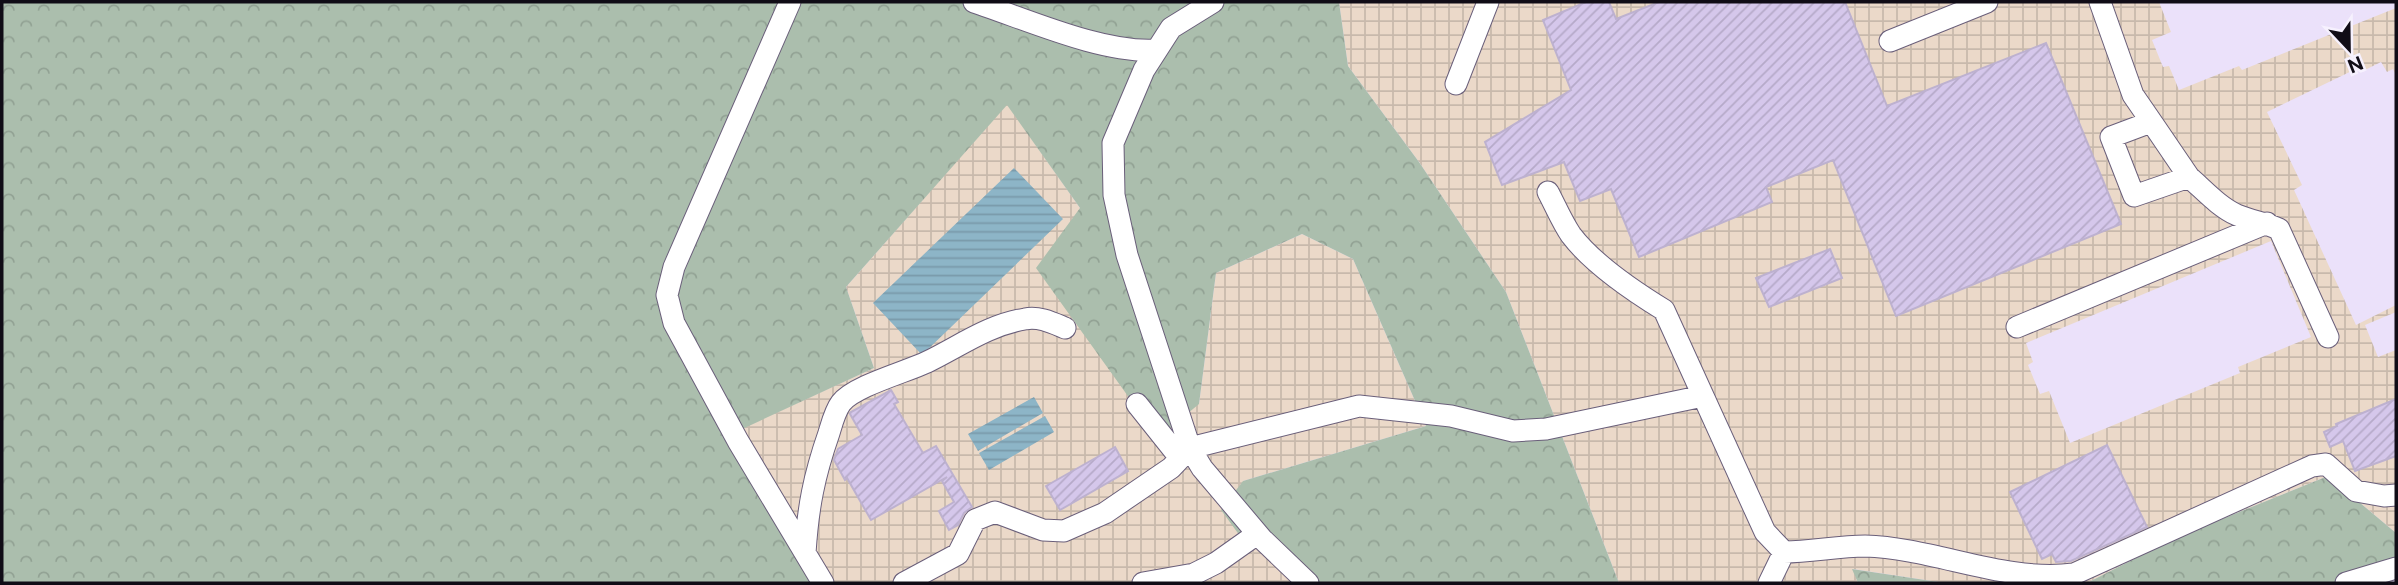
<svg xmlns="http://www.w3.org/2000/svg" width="2398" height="585" font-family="'Public Sans',sans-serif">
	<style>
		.industrial { fill: url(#industrial-grid); fill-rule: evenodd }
		.forest { fill: url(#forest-crowns) }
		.water { fill: url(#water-rules) }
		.building { fill: url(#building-hatch); stroke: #bdb1cf; stroke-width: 2 }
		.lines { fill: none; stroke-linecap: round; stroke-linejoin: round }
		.minor-casing { stroke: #6a5f7a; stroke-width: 23 }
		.minor { stroke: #fff; stroke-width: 21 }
	</style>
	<defs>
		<pattern id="industrial-grid" width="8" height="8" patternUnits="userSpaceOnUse" patternTransform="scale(1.75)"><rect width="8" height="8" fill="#ebd9c9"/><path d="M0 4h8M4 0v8" fill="none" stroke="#c8b9ac"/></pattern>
		<pattern id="forest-crowns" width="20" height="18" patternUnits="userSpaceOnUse" patternTransform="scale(1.75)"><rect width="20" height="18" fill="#abbead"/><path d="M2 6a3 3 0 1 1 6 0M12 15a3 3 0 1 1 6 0" fill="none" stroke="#92a294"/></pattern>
		<pattern id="water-rules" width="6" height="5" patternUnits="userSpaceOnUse" patternTransform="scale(1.75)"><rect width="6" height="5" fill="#8db5c7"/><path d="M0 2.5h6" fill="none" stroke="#799aaa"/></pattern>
		<pattern id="building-hatch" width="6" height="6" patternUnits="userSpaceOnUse" patternTransform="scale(1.75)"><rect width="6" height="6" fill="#d5c7eb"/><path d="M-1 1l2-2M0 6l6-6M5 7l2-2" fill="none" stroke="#b6aac9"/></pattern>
	</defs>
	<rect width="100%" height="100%" fill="#ebe1fa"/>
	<path class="industrial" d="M1339,2H2159L2171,32L2152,40L2163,67L2169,66L2179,90L2239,66L2242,70L2396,8V75L2393,69L2387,72L2381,62L2361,72L2358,68L2267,112L2302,185L2294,190L2356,325L2396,305V312L2365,325L2378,357L2396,350V533L2328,476L2175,538L2087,583H1945L1853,569L1858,583H1619L1506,292L1419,162L1348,66ZM2271,241L2311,337L2238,367L2240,373L2070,443L2049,391L2040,394L2028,365L2033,362L2026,343Z
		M1007,104L1080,208L1199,404L1216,273L1302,234L1353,259L1426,426L1243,481L1308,583H812L725,436L874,368L846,287Z"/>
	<path class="forest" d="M2,2H1339L1348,66L1419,162L1506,292L1619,583H1308L1240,536L1221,510L1243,481L1426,426L1353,259L1302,234L1216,273L1199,404L1158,438L1036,268L1080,208L1007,105L846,287L874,368L725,437L812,583H2Z
		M2328,476L2396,533V569L2336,583H2087L2175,538Z
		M1852,569L1945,583H1858Z"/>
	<path class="water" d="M1014,168L1063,219L922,355L873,303Z
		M1034,397L1043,413L978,451L968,434Z
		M1045,416L1054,432L989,470L979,453Z"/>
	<path class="building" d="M1586,2H1609L1616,19L1659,2H1845L1887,106L2046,43L2121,224L1896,316L1833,160L1766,187L1772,202L1639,257L1611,189L1580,201L1564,162L1502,185L1485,142L1571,90L1543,20Z
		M1830,249L1842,278L1769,307L1756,278Z
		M891,390L898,402L894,404L923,453L936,446L972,507L964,513L958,525L949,530L939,511L954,502L942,481L947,477L871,520L847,478L845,480L834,460L838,449L862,435L850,414L851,412Z
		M2396,399V456L2355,471L2343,441L2330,447L2324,432L2337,426L2336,424Z
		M2107,445L2147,527L2071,561L2056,562L2052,554L2042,559L2010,492Z
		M1115,447L1128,471L1060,510L1046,486Z"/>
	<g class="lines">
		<g class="minor-casing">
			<path id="minor" d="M790,2L674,267L667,295L674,323L738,441L823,583
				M974,2C1026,19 1103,54 1157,50
				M1213,2L1171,28L1144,70L1113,143L1114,195L1127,255L1190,448L1202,468L1262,539L1308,583
				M2100,2L2133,95L2155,127L2189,177L2134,196L2111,137L2151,122
				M1890,41L1987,2
				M1456,84L1488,2
				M2189,177C2204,190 2219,207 2237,215C2251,221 2266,223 2279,229L2328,337
				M1548,192C1555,205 1562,222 1571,235C1593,264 1633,291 1664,310L1765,532L1784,552C1811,552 1838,546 1865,546C1935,548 2004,583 2074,574L2312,466L2326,464L2356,491L2384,496L2396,495
				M2017,327L2267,223
				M1137,404L1180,458
				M805,553C808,507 814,476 829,433C832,423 835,411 841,403C854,386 906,372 927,362C960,346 988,325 1025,319C1039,316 1053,323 1065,328
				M904,583L958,554L975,520L995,512L1043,530L1064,531L1105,513L1171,468L1190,448L1359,406L1451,416L1513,431L1546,429L1703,396
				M1143,583L1194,574L1216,563L1257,534
				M1769,583L1784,552
				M2346,583L2396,568"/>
		</g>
		<use href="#minor" class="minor"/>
	</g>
	<rect width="2398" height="585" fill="none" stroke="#100c16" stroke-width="7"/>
	<g transform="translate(2349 49) rotate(158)" stroke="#f6f1fe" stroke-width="5" paint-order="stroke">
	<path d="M0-5L12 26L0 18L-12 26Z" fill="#100c16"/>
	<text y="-10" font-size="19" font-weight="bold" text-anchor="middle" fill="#100c16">N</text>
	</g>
</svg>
